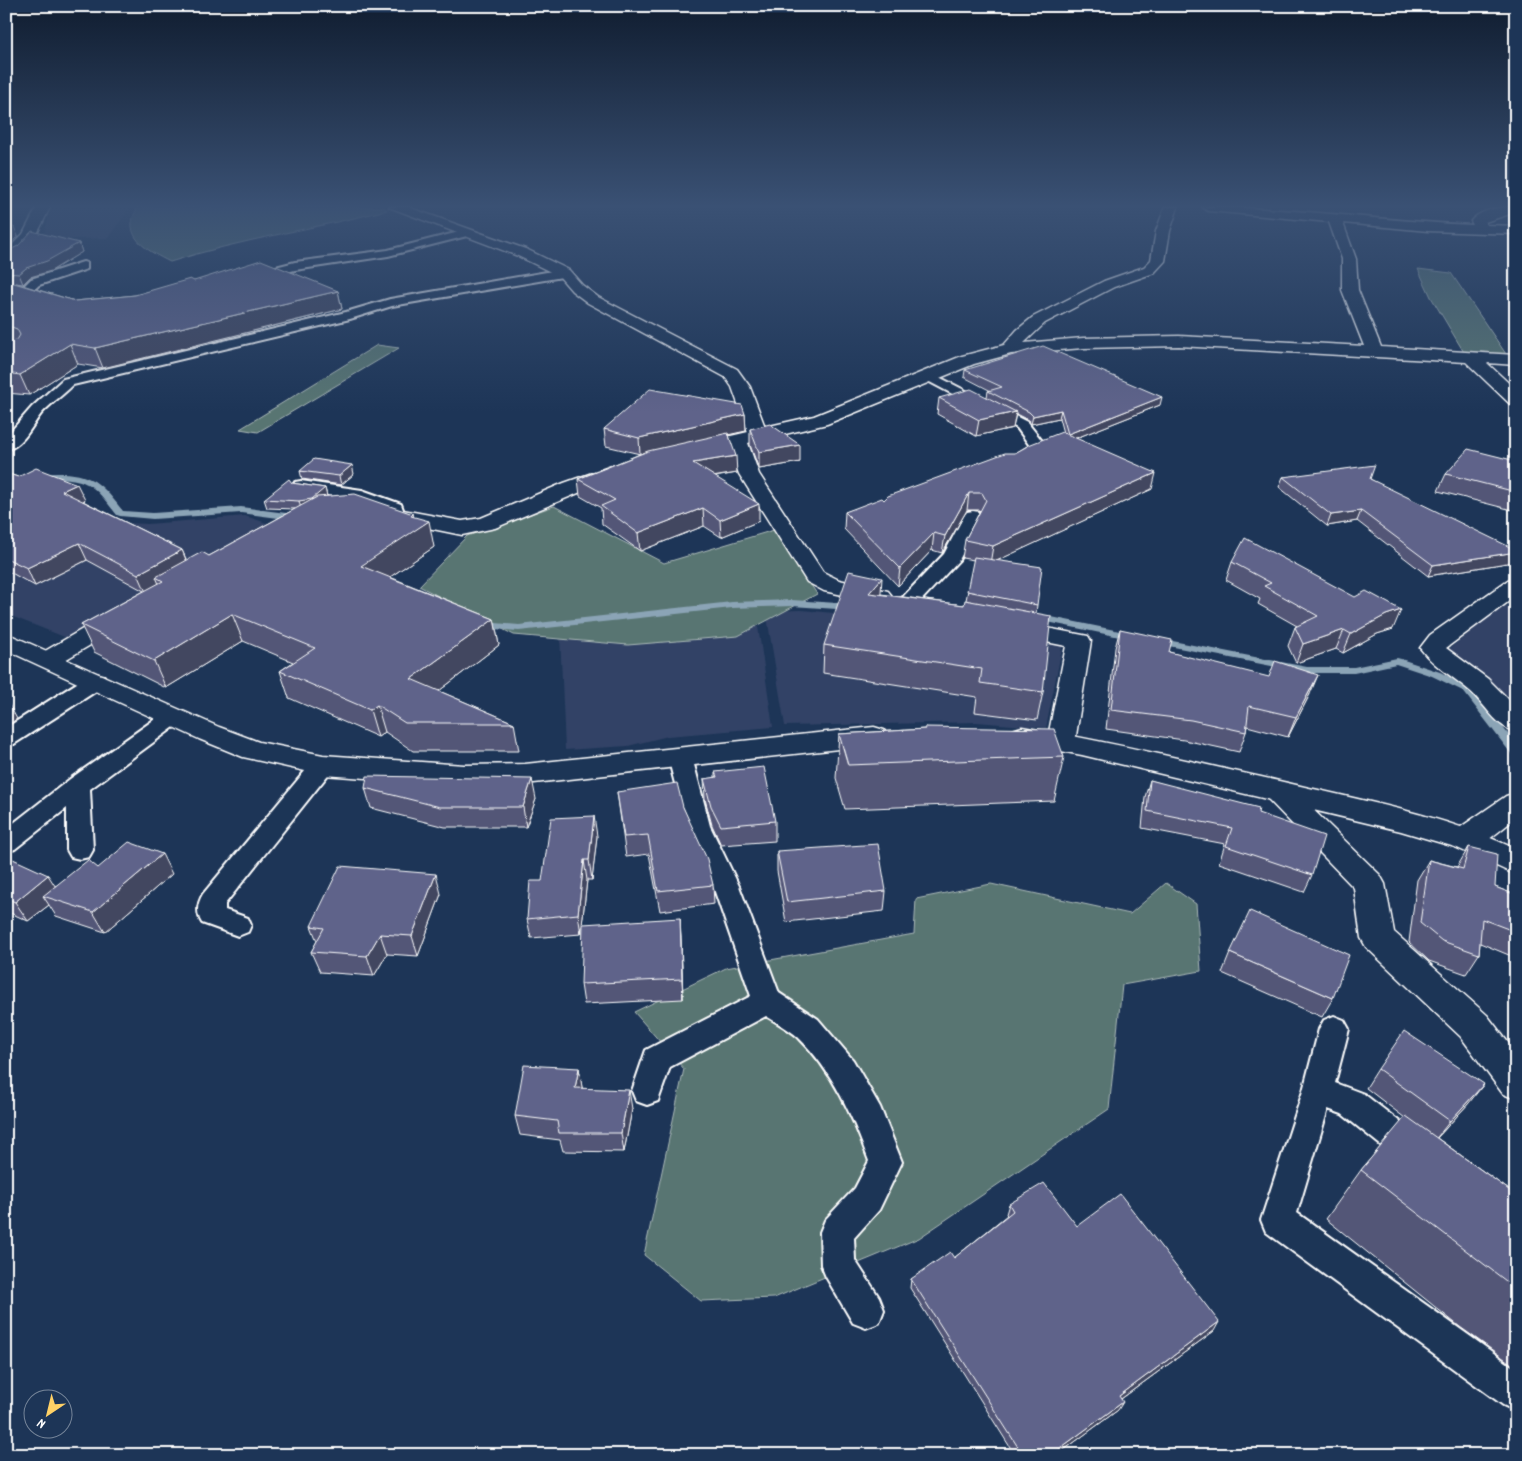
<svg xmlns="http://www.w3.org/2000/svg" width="1522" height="1461" font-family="Dekko,sans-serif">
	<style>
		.built { fill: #314366 }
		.green { fill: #587572; stroke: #acbab8 }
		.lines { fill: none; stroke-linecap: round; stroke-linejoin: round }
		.stream { fill: #8ba4b6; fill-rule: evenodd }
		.lane-casing { stroke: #fff; stroke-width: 4 }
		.street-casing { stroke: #fff; stroke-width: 3 }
		.secondary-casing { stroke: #fff; stroke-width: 3 }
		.lane { fill: #1d3557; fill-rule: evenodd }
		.street { fill: #1d3557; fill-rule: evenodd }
		.secondary { fill: #1d3557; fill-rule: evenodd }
		.wall { fill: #525677; stroke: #fff }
		.shaded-wall { fill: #424661; stroke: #fff }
		.building { fill: #5f648a; stroke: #fff }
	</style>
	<rect width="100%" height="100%" fill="#1d3557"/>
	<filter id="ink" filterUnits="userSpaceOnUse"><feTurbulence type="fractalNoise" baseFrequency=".02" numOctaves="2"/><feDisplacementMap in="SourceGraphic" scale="10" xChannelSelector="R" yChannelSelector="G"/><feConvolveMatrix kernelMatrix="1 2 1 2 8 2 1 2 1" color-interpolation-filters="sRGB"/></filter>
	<g filter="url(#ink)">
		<path class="built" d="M52,207H130L108,238L42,240Z
			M111,516L128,523L148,524L245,516L270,524L67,638L6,614V567Z
			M1504,605L1516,610V707L1449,649Z
			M801,610L932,622L1063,643L1046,728L977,722L785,726L766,611Z
			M757,620L773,727L668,736L628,746L565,750L560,634Z"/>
		<path class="green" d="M138,207H383L387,210C315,229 241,239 170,262C148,251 119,236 138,207Z
			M1418,269L1451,273L1508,357L1465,354L1431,297Z
			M377,345L399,348L258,432L240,429Z
			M554,506L664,563L774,530L817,594L738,636L628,645L514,635L419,586L467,536Z
			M1166,883L1196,904L1201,971L1122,985L1109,1109L919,1238L774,1298L701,1301L644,1255L684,1069L634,1012L726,968L914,934L916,899L991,884L1130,914Z"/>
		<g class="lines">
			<path class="stream" d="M39,474C47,473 55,473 63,473C94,474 104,487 123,511L153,513L241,507L286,513L290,516L286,519L241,513L153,519L120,516L117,515C90,480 86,478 42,478H39Z
				M792,600L852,604L857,607L852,610L792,606L732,608L519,631L494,629L476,624L475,622L480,619L495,623L519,625L732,602Z
				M1037,614L1134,634L1139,637L1134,640L1033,619L1032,617L1033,615Z
				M1157,638L1307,667H1354L1397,658L1401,659L1440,672L1471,687L1516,744V756L1512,755L1463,691L1432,676L1396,664L1354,673H1307L1153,643L1152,641L1153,639Z"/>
			<g class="lane-casing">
				<path id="lane" d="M467,230L471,231V235L388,256L295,270L252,281L246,277L248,274L295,262L388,250Z
					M83,262L87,263V269L39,285L25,298L21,299L15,295L31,279Z
					M564,269L570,273L568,276L392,306L350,319L73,385C63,395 50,404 41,414C31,427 23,446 6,450V437L32,407L63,379L346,312L390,299Z
					M929,372L1027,422L1047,447L1023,462H1011L1009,459L1030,446L1017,428L924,379L922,376L924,373Z
					M301,481L362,490L401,504L405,515L402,519H390L387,511L358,500L295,490L293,486L295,482Z
					M973,511L979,512L982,516L959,560L915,607H901L898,603L901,599L944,554L964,516L967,512Z
					M96,674L104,676L107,681L104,686L14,744L6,746V728L88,676Z
					M173,710L181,712L184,717L181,722L90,789L93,850L89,857L80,859L71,857L67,850V808L15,849L6,852V829L70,779L165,712Z
					M680,749L688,751L692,757L710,826L739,886L779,993L818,1019L853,1060L880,1107L902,1162L879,1210L854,1238L855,1260L879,1297L884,1310L879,1323L866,1328L853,1323L826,1277L821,1265L820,1232L825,1220L855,1188L869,1161C853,1117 833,1071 798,1037C789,1029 776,1022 766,1016L670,1067L658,1101L647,1105L636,1101L632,1091L646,1050L751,996L713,886L686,826L668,757L672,751Z
					M323,757L331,759L335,765L331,771L225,904V910L248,918L251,925L248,932L238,936L202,923C196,913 197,904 203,894L315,759Z
					M1334,1016L1344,1020L1349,1029L1335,1083L1364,1094L1426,1142L1431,1153L1426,1164L1415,1168L1404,1164L1342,1114L1328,1109L1297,1213L1516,1369V1411L1503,1405L1266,1232L1261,1220L1303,1091L1319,1029L1324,1020Z"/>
			</g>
			<g class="street-casing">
				<path id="street" d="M37,207H50C41,226 29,257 6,262V251L23,234Z
					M389,207H408L528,250L569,270L582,285L598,297L737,369L750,387L765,427L814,416L962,356L1004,345L1017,330L1033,317L1104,281L1144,267L1151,260L1156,231L1165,207H1178L1170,231L1165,261L1154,273L1114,287L1045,323L1024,343L1083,338L1179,336L1364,346L1342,290V259L1329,222L1208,211L1202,207C1293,207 1382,221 1473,225L1471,221C1481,209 1501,207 1516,207V212L1485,222L1486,225L1516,226V234L1428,231L1343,223L1356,259L1358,290L1381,347L1516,355V365L1487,363L1516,390V405L1510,404L1466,362L1179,346L1083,348L1011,354L974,364L827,424L748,443L759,474L823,572L839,580L888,591L892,596L888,601L880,603L824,591L807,582L739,474L730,448L695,456L688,454L685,450L688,446L748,432L732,387L725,377L588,303L572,291L559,276L518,256Z
					M612,466L619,468L622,472L619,476L495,528L462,535L384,519L381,514L384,509L392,508L462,521L481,518L564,483Z
					M1516,578V596L1446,648L1488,679L1516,707V732C1496,727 1485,704 1470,691C1453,676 1434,667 1420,648L1430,635L1508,580Z
					M119,611L128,613L131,618L128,623L58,664L49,667L40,664L36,659L40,654L110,613Z
					M1011,621L1088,636L1091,641L1075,742L1071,749L1061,751L1051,749L1047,742L1066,646L1002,633L999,628L1002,623Z
					M1278,782L1288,785L1380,875L1385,884L1394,932L1487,1015L1516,1053V1099L1503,1094L1461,1037L1366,947L1361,938L1354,888L1268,799L1263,792L1268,785Z
					M1516,793V818C1498,831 1478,854 1455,847L1451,839L1455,831L1506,796Z"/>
			</g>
			<g class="secondary-casing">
				<path id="secondary" d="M6,633L219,727L259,742L323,755L464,765L525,764L874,727L884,730L888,736L884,742L874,745L525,784L464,785L323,775L243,757L199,739L6,650Z
					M1022,727C1108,741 1193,762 1279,781C1359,800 1441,814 1516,849V875L1455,847L1401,831L1082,755L1012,742L1008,736L1012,730Z"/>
			</g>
			<use href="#lane" class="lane"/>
			<use href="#street" class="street"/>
			<use href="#secondary" class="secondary"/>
		</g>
		<path class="wall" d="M79,243L82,252L51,271L30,277L23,284L16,283L75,301L135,295L194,281L338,291L342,309L103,368L78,364L29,395L6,393V285L12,283H6V252Z
			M965,370L1160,405L1076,438L1152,489L998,560L1037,605L1036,613L1043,692L1037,720L975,712L977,697L823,673L824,645L881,594L964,605L966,600L974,560L962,558L965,540L980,511L979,510H967L942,553L932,550L898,586L844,529L845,512L884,500L1015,453L1063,433L1059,418L1031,424L1028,420L1016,414L1013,428L976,436L937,414L939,398L987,397L988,391H991L964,377Z
			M745,414L746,431L729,434L737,473L715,477L759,521L721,537L704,526L640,551L602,524L601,508L580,496L578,479L640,454L606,446L604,429Z
			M750,429L800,462L759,469L750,445Z
			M1516,461V511L1438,491L1446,474Z
			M300,471L354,474L341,485L302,479Z
			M6,473L85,500L83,501L182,550L187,561L209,556L295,509L267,508L264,499L292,483L325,488L327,496L413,514V516L434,547L390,577L494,619L499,645L439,691L514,723L519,751H413L385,732L378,737L289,698L280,671L293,662L243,641L166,688L94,652L81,625L144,591L87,560L35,586L6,570Z
			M1283,477L1370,479L1513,562L1428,576L1357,521L1327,526L1279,487Z
			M1232,562L1393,629L1377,634L1343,653L1336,649L1296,663L1288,646L1295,627L1297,626L1258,604L1260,599L1226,580Z
			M1120,629L1169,652L1310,694L1288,737L1247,726L1246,732L1239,752L1184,740L1106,729L1115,648Z
			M925,727L1064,757L1054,801L845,809L836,778L839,734L925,729Z
			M715,772L775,821V841L721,845L712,825L705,799L704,779L715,778Z
			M1150,780L1258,813L1312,875L1304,892L1219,863L1225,844L1142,828L1145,797Z
			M365,788L536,799L526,827H445L371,808Z
			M617,792L683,807L713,885L714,904L660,911L649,854L626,857Z
			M597,836L592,880H587L581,934L531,938L527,919L542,881Z
			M1469,847L1495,887L1516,895V958L1480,943L1479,954L1466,974L1429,961L1409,942L1417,880L1429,860L1457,867Z
			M777,851L886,891L884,911L786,922L777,871Z
			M6,864L55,886L98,868L172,874L105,932L56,916L49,905L28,921L6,911Z
			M441,894L418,956L387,954L374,976L320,972L311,952L317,941L311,926Z
			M680,918L683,999L584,1004L581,984Z
			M1230,953L1333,998L1322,1017L1222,973Z
			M579,1068L582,1088L632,1109L624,1152L563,1151L560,1140L520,1135L515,1116Z
			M1378,1069L1469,1103L1437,1138L1516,1195V1367L1460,1327L1326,1219L1361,1170L1405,1118L1366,1088Z
			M1009,1204L1077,1226L1214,1331L1121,1399L1118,1410L1057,1455H1015L910,1288L911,1279L954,1258L1007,1215L1006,1214Z"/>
		<path class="shaded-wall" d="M14,227L18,236L6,248V235Z
			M79,243L82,252L51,271L30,277L23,284L19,274L26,268Z
			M338,291L342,309L103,368L95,348Z
			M70,344L78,364L29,395L20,375Z
			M1162,397L1160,405L1066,442L1068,434Z
			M1061,410L1059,418L1031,424L1033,416Z
			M1016,412L1013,428L976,436L979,420Z
			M745,414L746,431L640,454L639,438Z
			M800,445V462L759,469V452Z
			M736,456L737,473L694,480L693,463Z
			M352,465L354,474L341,485L339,476Z
			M1156,473L1152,489L990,564L993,546Z
			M77,484L85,500L70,508L62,491Z
			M325,488L327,497L301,509L299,501Z
			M969,493L967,510L942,553L945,536Z
			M759,504V521L721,537L720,520Z
			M703,508L704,526L640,551L638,533Z
			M1361,511L1357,521L1327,526L1331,515Z
			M413,514L416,529L429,521L434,547L368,592L361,566Z
			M934,533L932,550L898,586L900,568Z
			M79,543L87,560L35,586L27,568Z
			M182,550L189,567L156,577L159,584L146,592L138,574Z
			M1516,552V556L1513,562L1428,576L1433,565Z
			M882,578L880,606L869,593Z
			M1401,610L1393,629L1377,634L1343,653L1351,634L1386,615Z
			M232,614L243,641L166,688L154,661Z
			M494,619L499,645L418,707L411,679Z
			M1344,630L1336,649L1296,663L1303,644Z
			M1318,675L1310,694L1288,737L1296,717Z
			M6,699L17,719L6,726Z
			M377,705L385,732L378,737L370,710Z
			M532,779L536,799L526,827L523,807Z
			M594,816L597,836L592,880L589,860Z
			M162,854L172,874L105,932L93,912Z
			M584,860L587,880L581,934L578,914Z
			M436,874L441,894L418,956L412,936Z
			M48,875L61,895L43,896L49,905L28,921L15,902Z
			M680,918L681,938L683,999L682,979Z
			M380,934L387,954L374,976L367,956Z
			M6,1047L9,1051L6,1055Z
			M579,1068L582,1087L579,1107L575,1088Z
			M1484,1084L1469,1103L1435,1140L1450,1121Z
			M629,1090L632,1109L624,1152L621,1133Z
			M1219,1322L1214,1331L1114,1404L1119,1396Z
			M1123,1402L1118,1410L1057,1455H1051Z"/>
		<path class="building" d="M6,226L14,227L6,235Z
			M32,231L79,243L47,261L26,268L19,274L6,273V252L18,246Z
			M261,260L338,291L95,348L70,344L20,375L6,373V340L10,341L17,340L20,335L17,329L6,325V285L14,283L75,301L135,295L190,279L194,281Z
			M1043,346L1162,397L1068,434L1061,410L1033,416L1029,412L988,391L1002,387L965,370Z
			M650,389L742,405L745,414L639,438L604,429Z
			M971,389L1016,412L979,420L939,398Z
			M770,424L800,445L759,452L750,429Z
			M1062,432L1156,473L993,546L965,540L986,500L982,493H969L945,536L934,533L900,568L845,512L882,498L884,500L888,496L1005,453H1015L1031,444Z
			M728,433L736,456L693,463L759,504L720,520L703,508L638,533L601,506L615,500L578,479L648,451Z
			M1468,449L1516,461V492L1446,474Z
			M314,459L352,465L339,476L300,471Z
			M1375,465L1370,479L1516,550V552L1433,565L1361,511L1331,515L1283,477Z
			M36,468L77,484L62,491L182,550L138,574L79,543L27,568L6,558V503L11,498L7,493H6V473L18,477Z
			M289,479L292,483L325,488L312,499L299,501L264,499Z
			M355,494L413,514L411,516L429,521L361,566L494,619L411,679L514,723H405L377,705L370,710L280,671L315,648L232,614L154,661L81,625L163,581L156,577L202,552L209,556L317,497Z
			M1245,538L1355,597L1366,591L1401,610L1386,615L1351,634L1344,630L1303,644L1295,627L1318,616L1264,586L1271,583L1232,562Z
			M974,557L1042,567L1037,605L967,591Z
			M849,571L882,578L869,593L964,605L965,600L1051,616L1043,692L980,683L982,669L824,645Z
			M1120,629L1172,640L1169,652L1269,677L1275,661L1318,675L1296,717L1249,706L1246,732L1191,720L1111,710Z
			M925,727L1054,729L1064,757L848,765L839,734L926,729Z
			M764,767L775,821L721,826L711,806L704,779L717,777L715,772Z
			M367,776L532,779L523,807H440L365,788Z
			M1150,780L1259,808L1258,813L1324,836L1312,875L1226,846L1232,828L1147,811Z
			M677,783L683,807L707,859L713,885L658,891L648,835L624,837L617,792Z
			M594,816L589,860H584L578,914L527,919L530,881H542L551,818Z
			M129,842L162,854L93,912L43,896L88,860L98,868Z
			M878,844L886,891L787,902L777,851Z
			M1469,847L1497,854L1495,887L1516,895V932L1482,919L1479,954L1442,941L1420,923L1429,860L1463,869Z
			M13,859L48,875L15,902L6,898V864Z
			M340,866L436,874L412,936L380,934L367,956L311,952L324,928L311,926Z
			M1250,911L1349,955L1333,998L1230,953Z
			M680,918L682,979L581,984L583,924Z
			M1404,1031L1484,1084L1450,1121L1378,1069Z
			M524,1065L579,1068L575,1088L629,1090L621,1133H559L557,1121L515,1116Z
			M1406,1116L1516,1195V1288L1506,1281L1361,1170Z
			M1044,1183L1077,1226L1120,1194L1219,1322L1119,1396L1123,1402L1051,1455H1023L911,1279L950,1252L954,1258L1013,1211L1009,1204Z"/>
	</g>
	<linearGradient id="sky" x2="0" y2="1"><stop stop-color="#101d30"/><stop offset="0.5" stop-color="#3a5174"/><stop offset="1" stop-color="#3a5174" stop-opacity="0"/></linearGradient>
	<rect width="1522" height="412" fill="url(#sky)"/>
	<rect width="1522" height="1461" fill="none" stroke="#1d3557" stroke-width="25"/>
	<rect x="12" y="12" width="1497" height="1436" fill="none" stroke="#fff" stroke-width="2" filter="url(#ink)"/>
	<g transform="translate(48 1414) rotate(215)"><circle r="24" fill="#1d3557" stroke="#77869a"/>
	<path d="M0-4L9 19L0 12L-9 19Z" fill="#ffd166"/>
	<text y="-8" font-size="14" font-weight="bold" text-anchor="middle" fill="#ffffff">N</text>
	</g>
</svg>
